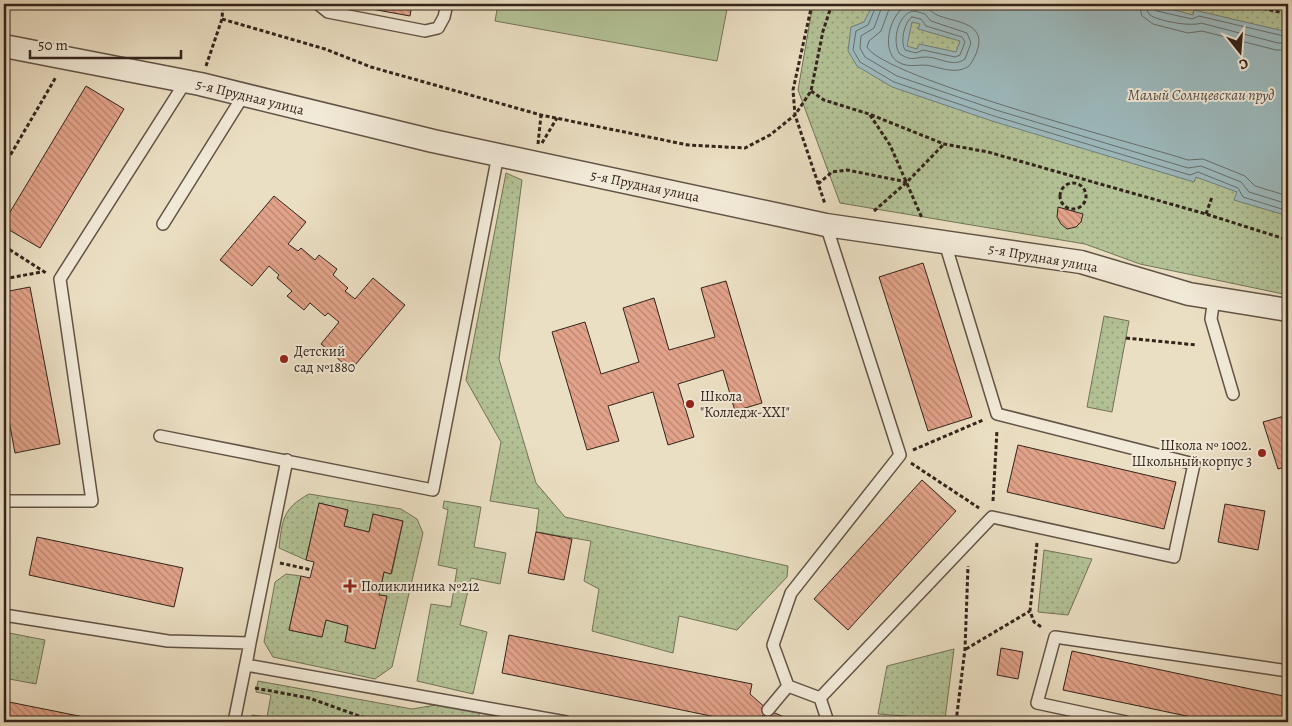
<svg xmlns="http://www.w3.org/2000/svg" width="1292" height="726" font-family="Alegreya,serif">
	<style>
		.grass { fill: url(#grass-dots); stroke: #747359 }
		.garden { fill: #b3c296; stroke: #747359 }
		.water { fill: #9dbabe; stroke: #737e7d; fill-rule: evenodd }
		.lines { fill: none; stroke-linecap: round; stroke-linejoin: round }
		.shore { stroke: #686f6d; stroke-width: 1 }
		.building { fill: url(#building-back-hatch); stroke: #34241c }
		.lane-casing { stroke: #625346; stroke-width: 14 }
		.street-casing { stroke: #625346; stroke-width: 25 }
		.path { stroke: #34241c; stroke-width: 3; stroke-dasharray: 4 2.5; stroke-linecap: butt }
		.lane { stroke: #f2ead8; stroke-width: 11 }
		.street { stroke: #f2ead8; stroke-width: 22 }
		.poi-dot { fill: #8f2418; stroke: #f2ead8; stroke-width: 2 }
		.labels { text-anchor: middle; dominant-baseline: central; stroke-width: 4; stroke-linejoin: round; paint-order: stroke }
		.street-label { font-size: 14px; fill: #34241c; stroke: #f2ead8 }
		.poi-label { font-size: 14px; fill: #34241c; stroke: #f2ead8; text-anchor: start }
		.water-label { font-size: 15px; font-style: italic; fill: #54514d; stroke: #f2ead8 }
	</style>
	<defs>
		<pattern id="grass-dots" width="8" height="8" patternUnits="userSpaceOnUse" patternTransform="scale(1.25)"><rect width="8" height="8" fill="#b3c296"/><path d="M2 2h.1M6 6h.1" fill="none" stroke="#929d7a" stroke-width="1.8" stroke-linecap="round"/></pattern>
		<pattern id="building-back-hatch" width="6" height="6" patternUnits="userSpaceOnUse" patternTransform="scale(1.25)"><rect width="6" height="6" fill="#e2a38a"/><path d="M-1 5l2 2M0 0l6 6M5-1l2 2" fill="none" stroke="#b88570"/></pattern>
	</defs>
	<rect width="100%" height="100%" fill="#ebdfc3"/>
	<filter id="stains"><feTurbulence type="fractalNoise" baseFrequency=".004" numOctaves="4"/><feColorMatrix values="0 0 0 0 .2 0 0 0 0 .09 0 0 0 0 .02 0 0 0 .5 -.17"/></filter>
	<radialGradient id="worn" r=".72"><stop offset=".6" stop-color="#630" stop-opacity="0"/><stop offset="1" stop-color="#630" stop-opacity=".3"/></radialGradient>
	<path class="grass" d="M813,4H1288V295L1140,264L1085,244L840,203L798,90Z
		M506,173L522,180L499,359L536,483L565,517L788,566L787,577L737,630L679,616L673,653L592,631L599,589L584,581L591,541L536,532L539,509L490,501L501,442L466,380Z
		M1104,316L1129,321L1112,412L1087,407Z
		M309,494L401,509L417,519L423,533L392,667L375,679L273,657L264,642L275,582L286,574L301,576L289,630L322,637L326,620L348,626L345,642L386,596L379,595L384,572L392,573L403,521L373,514L369,532L344,526L348,510L319,503L306,560L279,548C282,520 283,508 309,494Z
		M444,501L481,507L474,547L506,553L500,584L471,578L460,625L487,632L473,694L417,681L431,604L451,607L457,569L438,565L448,510L443,508Z
		M1044,550L1092,559L1068,615L1038,612Z
		M4,632L45,640L36,684L4,678Z
		M954,649L945,719L878,714L887,666Z
		M258,681L412,709L442,704L480,711L477,722H252V715L267,717L271,695L256,692Z"/>
	<path class="garden" d="M498,4H728L717,61L495,21Z"/>
	<path class="water" d="M873,4H1152L1193,15L1194,10L1288,32V216L1234,200L1237,192L1196,177L1194,182L992,121L892,87L857,66L848,51L851,27L864,22ZM912,22L920,24L918,29L960,41L956,52L919,44L917,49L907,46Z"/>
	<g class="lines">
		<path class="shore" d="M877,4L868,25L856,31L853,50L860,62L894,82L994,116L1190,175L1198,172L1238,188L1243,197L1288,211
			M883,4L874,28L861,36L860,48L865,57L897,76L996,110L1188,168L1201,166L1241,182L1249,192L1288,204
			M891,4L881,31L869,41L867,47C884,78 1139,144 1188,160L1203,159L1245,176L1255,186L1288,196
			M910,4C891,9 879,50 898,62C910,69 920,63 931,66C944,69 957,74 969,66C973,61 976,55 978,48C985,22 953,22 937,15C930,11 926,6 917,4
			M1139,4L1142,16L1153,24L1188,33L1202,31L1276,50H1288
			M1146,4C1146,8 1147,12 1150,15C1158,21 1192,27 1201,23L1278,43H1288
			M1152,4L1153,9L1157,11L1192,19L1199,16L1288,37
			M915,11L925,14L931,21L967,33L971,43L965,59C953,68 939,57 926,57C915,57 912,62 900,54C891,43 898,11 915,11Z
			M912,17L921,19L926,26L962,37L965,42L960,55L955,57L923,50L916,53L905,50C900,42 904,22 912,17Z"/>
	</g>
	<path class="building" d="M344,4H412L410,16Z
		M86,86L124,109L40,248L4,227V222Z
		M274,196L306,222L288,244L298,251L301,248L315,260L319,255L337,269L333,275L348,288L345,291L355,299L373,278L405,305L351,370L321,344L339,322L328,313L325,316L310,303L304,310L287,296L292,291L277,278L279,275L269,266L252,286L220,260Z
		M1058,207L1083,214L1081,222L1076,227L1067,229L1061,224L1057,217Z
		M923,263L972,417L928,431L879,277Z
		M726,281L762,403L735,411L723,370L678,384L694,437L668,445L653,392L608,406L619,441L587,450L552,332L585,322L601,374L639,362L623,308L654,298L669,350L715,337L701,288Z
		M30,287L60,444L15,453L4,394V292Z
		M1288,415V466L1278,469L1263,422Z
		M1018,445L1176,482L1164,529L1007,492Z
		M922,480L956,511L848,630L814,599Z
		M319,503L348,510L344,526L369,532L373,514L403,521L391,574L384,572L379,595L387,596L375,649L345,642L348,626L326,620L322,637L289,630L301,576L310,578L314,562L306,560Z
		M1225,504L1265,511L1258,550L1218,542Z
		M536,532L572,539L564,580L528,573Z
		M37,537L183,568L174,607L29,575Z
		M509,635L752,684L750,694L768,710L756,722H740L502,673Z
		M1001,648L1023,652L1018,679L997,675Z
		M1072,651L1288,697V722H1215L1063,690Z
		M4,701L109,722H4Z
		M768,710L791,720V722H756Z"/>
	<g class="lines">
		<g class="lane-casing">
			<path id="lane" d="M318,4L328,12L425,31L438,28L444,17L447,4
				M163,224L243,96
				M1214,298L1211,319L1233,394
				M160,436L433,490L498,155
				M4,501H92L60,279L186,81
				M4,615L168,641L250,643L246,665L566,722
				M788,686L820,698L828,722
				M820,698L992,517L1174,557L1194,464L997,414L948,253L953,243
				M768,710L788,686L773,645L791,593L900,455L826,225
				M234,722L287,460
				M1126,722L1037,703L1055,637L1288,671"/>
		</g>
		<g class="street-casing">
			<path id="street" d="M4,46L200,84L433,141L826,225L1081,262L1189,294L1288,310"/>
		</g>
		<path class="path" d="M812,4L793,90L795,115L825,204
			M833,4L848,8
			M1244,4L1288,14
			M222,19L325,49L371,67L541,115L688,145L745,148L770,135L795,115L811,91L823,31L832,4
			M206,66L222,19L223,4
			M811,91L824,100L869,114L944,144L988,152L1079,178L1206,214L1288,240
			M870,115L890,145L922,218
			M542,143L557,118
			M538,144L541,115
			M4,166L56,77
			M1060 196a13 13 0 1 1 26 0a13 13 0 1 1-26 0Z
			M818,184L832,172L847,170L907,182
			M874,211L907,182L944,144
			M1206,214L1212,197
			M4,246L46,273
			M4,279L41,272
			M1126,338L1197,345
			M913,450L983,420
			M911,463L979,508
			M993,501L997,430
			M1037,543L1030,611L1034,622L1043,628
			M280,563L312,570
			M966,649L1030,611
			M255,688L309,698L376,722
			M956,722L965,649L968,566"/>
		<use href="#lane" class="lane"/>
		<use href="#street" class="street"/>
	</g>
	<g class="poi-dot">
		<circle cx="284" cy="359" r="5"/>
		<circle cx="690" cy="404" r="5"/>
		<circle cx="1262" cy="453" r="5"/>
		<path d="M347.5 578.5h5v5h5v5h-5v5h-5v-5h-5v-5h5z"/>
	</g>
	<g class="labels">
		<g class="street-label">
			<text transform="translate(250 97) rotate(14)">5-я Прудная улица</text>
			<text transform="translate(645 186) rotate(12)">5-я Прудная улица</text>
			<text transform="translate(1043 258) rotate(10)">5-я Прудная улица</text>
		</g>
		<g class="poi-label">
			<text x="294" y="351">Детский<tspan x="294" dy="16">сад №1880</tspan></text>
			<text x="700" y="396">Школа<tspan x="700" dy="16">"Колледж-XXI"</tspan></text>
			<text x="1252" y="445" text-anchor="end">Школа № 1002.<tspan x="1252" dy="16">Школьный корпус 3</tspan></text>
			<text x="361" y="586">Поликлиника №212</text>
		</g>
		<g class="water-label">
			<text x="1201" y="95">Малый Солнцевскаи пруд</text>
		</g>
	</g>
	<rect width="1292" height="726" fill="none" stroke="#ebdfc3" stroke-width="20"/>
	<rect x="5" y="5" width="1282" height="716" fill="none" stroke="#34241c" stroke-width="2.5"/>
	<rect x="10" y="10" width="1272" height="706" fill="none" stroke="#34241c"/>
	<g transform="translate(1240 52) rotate(163)" stroke="#f2ead8" stroke-width="4" paint-order="stroke">
	<path d="M0-4L9 19L0 12L-9 19Z" fill="#34241c"/>
	<text y="-8" font-size="14" font-weight="bold" text-anchor="middle" fill="#34241c">С</text>
	</g>
	<path d="M30 50v8h151v-8" fill="none" stroke="#34241c" stroke-width="2.5"/>
	<text x="38" y="50" font-size="15" fill="#34241c" stroke="#f2ead8" stroke-width="4" paint-order="stroke">50 m</text>
	<rect width="100%" height="100%" filter="url(#stains)"/>
	<rect width="100%" height="100%" fill="url(#worn)"/>
</svg>
